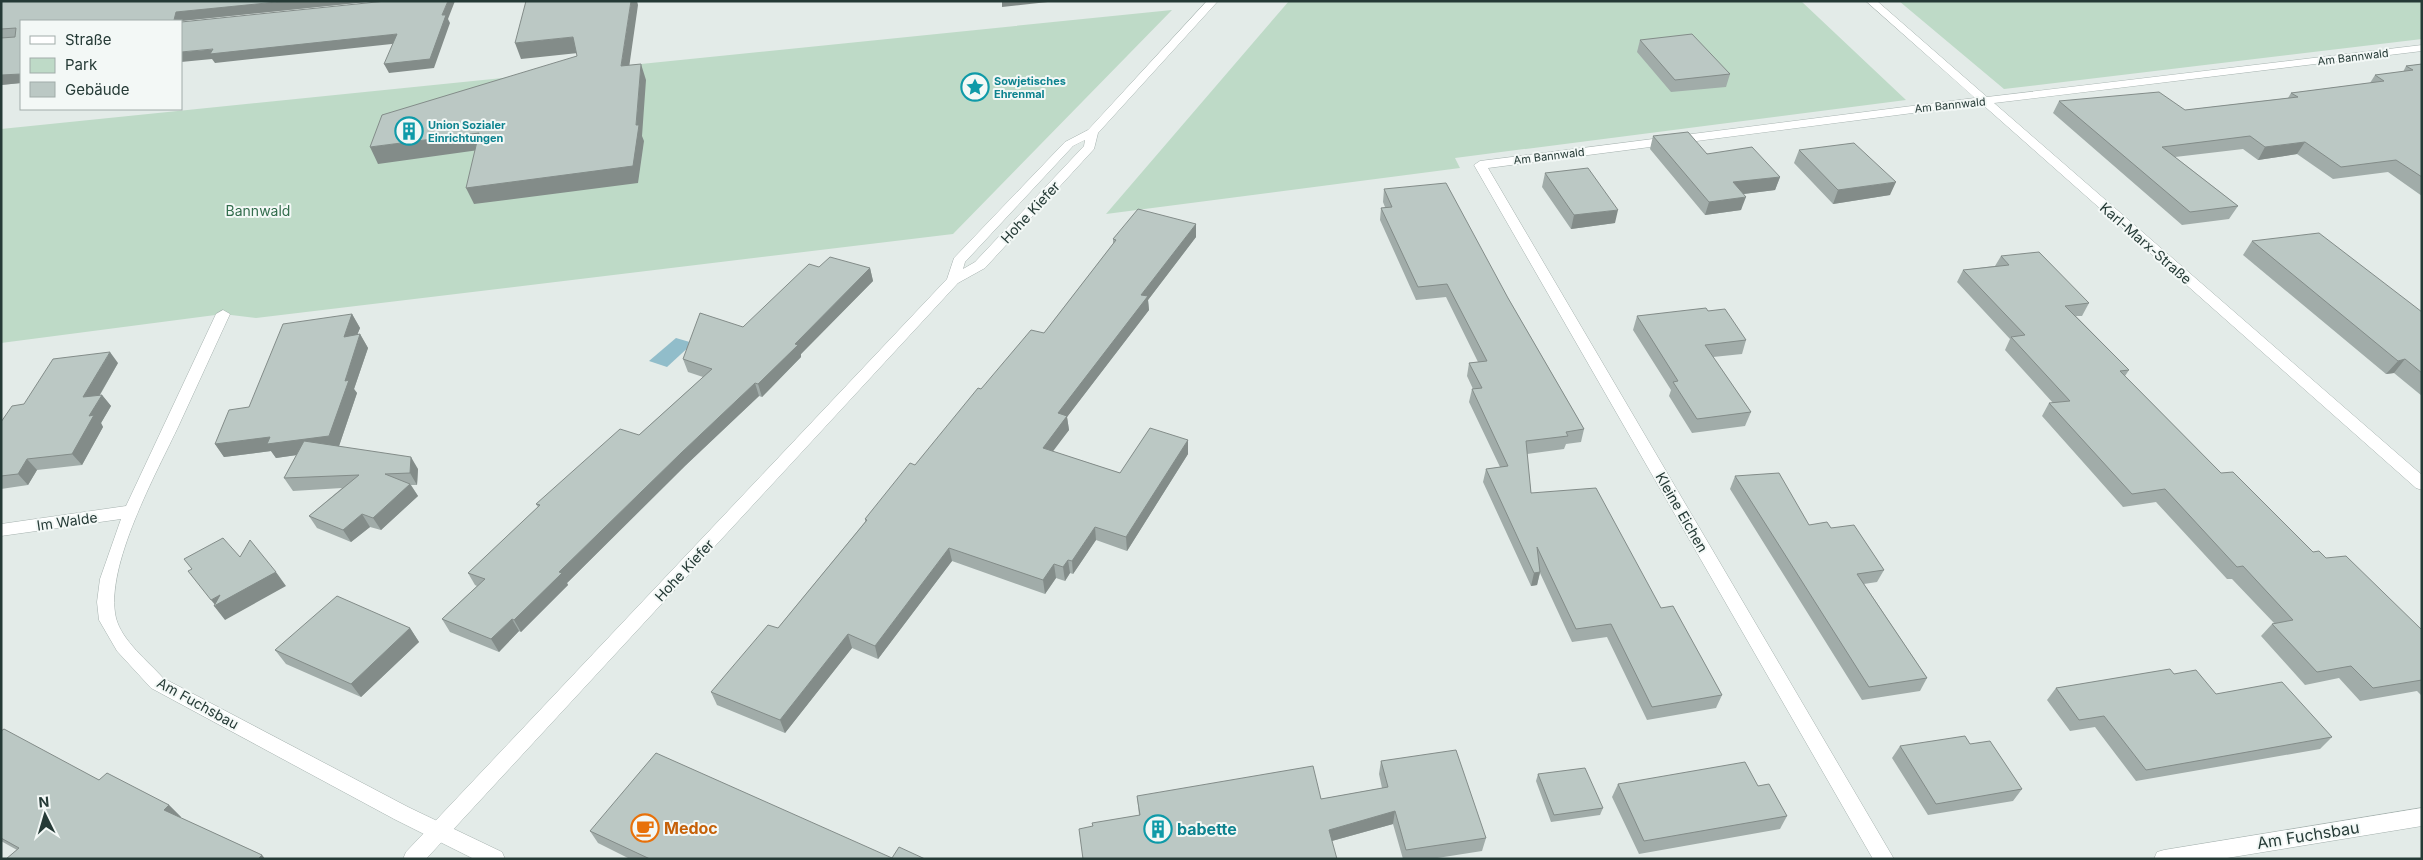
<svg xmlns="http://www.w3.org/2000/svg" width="2423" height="860" font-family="Inter,sans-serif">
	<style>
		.green { fill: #bedac7 }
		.water { fill: #91bdca }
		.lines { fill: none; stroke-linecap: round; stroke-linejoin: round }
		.minor-casing { stroke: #a6b2af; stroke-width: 1 }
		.tertiary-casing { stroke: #a6b2af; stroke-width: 1 }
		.minor { fill: #fff; fill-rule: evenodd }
		.tertiary { fill: #fff; fill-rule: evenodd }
		.wall { fill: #a1aca9 }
		.shaded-wall { fill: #838c89 }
		.building { fill: #bbc8c4; stroke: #838c89 }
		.labels { text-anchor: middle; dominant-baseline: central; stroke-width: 4; stroke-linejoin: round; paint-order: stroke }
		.far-street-label { font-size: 11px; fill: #253a36; stroke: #f3f8f6 }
		.far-culture-label { font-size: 11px; font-weight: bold; fill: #0d838f; stroke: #f3f8f6; text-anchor: start }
		.park-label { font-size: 14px; fill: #336d4d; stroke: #f3f8f6 }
		.street-label { font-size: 14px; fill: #253a36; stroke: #f3f8f6 }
		.near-food-label { font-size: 16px; font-weight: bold; fill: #c56008; stroke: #f3f8f6; text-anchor: start }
		.near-culture-label { font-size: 16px; font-weight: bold; fill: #0d838f; stroke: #f3f8f6; text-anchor: start }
		.near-street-label { font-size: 16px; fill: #253a36; stroke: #f3f8f6 }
	</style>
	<rect width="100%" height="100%" fill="#e3ebe8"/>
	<path class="green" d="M1289,1H1801L1906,100L1455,158L1460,168L1106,214Z
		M1899,1H2422V39L2004,89Z
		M1172,10L953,234L256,318L223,314L1,343V129Z"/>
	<path class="water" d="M676,338L693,343L667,367L649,361Z"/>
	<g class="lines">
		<g class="minor-casing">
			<path id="minor" d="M1866,1H1877L1987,97L2422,45V51L1994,103L2422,475V490L2416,488L1982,104L1488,168L1894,859H1873L1474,165L1480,161L1975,98Z
				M223,310L230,314C213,351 196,388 179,425C157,472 104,567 116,618C122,641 148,661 163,678L408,807L502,852L505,859H474L394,819L151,688L117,651L99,620L97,602L100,579L121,519L1,536V524L126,506L216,314Z
				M2422,808V826L2221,859H2154L2157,852L2164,850Z"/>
		</g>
		<g class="tertiary-casing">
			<path id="tertiary" d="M1207,1H1218L1098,133L1094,149L985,268L958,283L426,859H403L406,852L947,279L954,258L1065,142L1088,130ZM1085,140L1084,146L975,262L963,269L965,262L1073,146Z"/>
		</g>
		<use href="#minor" class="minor"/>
		<use href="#tertiary" class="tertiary"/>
	</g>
	<path class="wall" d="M1,1H376L181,21H21V83L1,85Z
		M1640,40L1730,74L1726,87L1671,92L1637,52Z
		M2422,64V196L2388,172L2333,179L2297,154L2258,160L2243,149L2175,157L2238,206L2229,219L2182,225L2053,113L2059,101L2185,110L2288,98L2291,93L2370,83L2375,75L2403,72L2406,66Z
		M1653,136L1780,177L1775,190L1743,194L1741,210L1705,215L1650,149Z
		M1799,150L1890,195L1833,204L1794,163Z
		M1545,173L1615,223L1571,229L1542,187Z
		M1384,189L1508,298L1584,429L1581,442L1566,444L1564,449L1527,454L1531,493L1661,608L1722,695L1716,708L1647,720L1607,637L1572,642L1540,573L1537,585L1531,586L1483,482L1486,469L1500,467L1469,402L1472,389H1473L1467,376L1469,363L1478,362L1446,297L1416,300L1380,220L1381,208L1385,207L1383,202Z
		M1196,224V237L1148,300L1149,310L1067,417L1069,430L1052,451L1120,473L1188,440V454L1127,551L1096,540L1073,574L1070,573L1065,581L1056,578L1045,594L952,561L878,659L852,648L785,733L717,705L711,692L778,628L865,522V519L915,465L981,389L1044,333L1113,244V239Z
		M2252,241L2422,312V396L2394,373L2386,374L2243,255Z
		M2001,256L2089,303L2082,316H2076L2129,370L2125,376L2221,473L2313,552L2326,558L2422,630V696L2417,691L2360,701L2339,678L2305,685L2261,636L2272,624L2274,623L2232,579H2227L2156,502L2123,507L2042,416L2049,403H2053L2005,350L2010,339L1957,282L1963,270L1995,266Z
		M819,267L870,268L873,281L801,354V357L762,397L759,396L686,465L567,583L568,585L521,632L519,631L499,652L450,632L442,619L477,586L475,585L468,573L538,507L536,504L639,435L703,377L688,372L683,359L743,327Z
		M1708,311L1746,340L1742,354L1713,357L1751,412L1745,426L1692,433L1669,396L1671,390L1633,330L1637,316Z
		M352,314L360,328L357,335L360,334L368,348L354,389L357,393L339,446L418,469L417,485H411L418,496L381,530L370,527L351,542L317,528L309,516L342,488L293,491L284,478L297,455L276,458L271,451L224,457L215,444L249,407Z
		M118,363L100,395H102L111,406L101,423L103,427L82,465L37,470L28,485L1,489V422L24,404Z
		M1735,476L1809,525L1831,528L1884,570L1877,582L1864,584L1927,678L1920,691L1862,700L1730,489Z
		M410,628L419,642L361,697L286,664L275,650Z
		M2174,674L2216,694L2332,737L2320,749L2136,781L2095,727L2070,731L2047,700L2056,688Z
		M1,731L99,780L169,805L181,817V818L262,855L265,859H6L17,850L1,841Z
		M1970,744L2022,789L2013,801L1928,815L1892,758L1900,746Z
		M1381,761L1486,838L1482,851L1431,859H1403L1393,824L1332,841L1092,826L1139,815L1137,796L1321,799L1382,788L1379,774Z
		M1538,774L1603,808L1600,815L1551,822L1536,781Z
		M1618,784L1758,786L1787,816L1780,829L1639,854L1612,797Z
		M590,831L892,858L925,859H630L598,843Z"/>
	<path class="shaded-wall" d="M287,1H376L181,21H175L174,20L176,12Z
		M448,1H455L448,19L450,23L434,68L389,73L384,64L442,15Z
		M631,1H637L638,5L627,82L621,66Z
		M1002,1H1057L1002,7Z
		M397,34L401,43L215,63L212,59L181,62V52Z
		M573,37L578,53L521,59L515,43Z
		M641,64L646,80L642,136L644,141L638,183L474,204L466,188L636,125Z
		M21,74V83L1,85V75Z
		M479,133L486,149L378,164L370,147Z
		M2305,142L2297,154L2258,160L2265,147Z
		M1780,177L1775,190L1728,196L1733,182Z
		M1896,182L1890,195L1833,204L1838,190Z
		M1746,197L1741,210L1705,215L1709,202Z
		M1618,210L1615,223L1571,229L1574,215Z
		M1196,224V237L1148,300L1149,310L1067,417L1069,430L1045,462L1043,448L1058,413L1141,295Z
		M870,268L873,281L801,354V357L762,397L758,384L795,344Z
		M352,314L360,328L351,350L344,337Z
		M360,334L368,348L354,389L357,393L338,449L276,458L271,451L224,457L215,444L345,381Z
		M110,352L118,363L92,408L83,397Z
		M2405,359L2394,373L2386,374L2398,361Z
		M755,383L759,396L686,465L567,583L568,585L521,632L514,620L559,572L681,453Z
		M102,395L111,406L101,423L103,427L82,465L72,454L89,416Z
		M1188,440V454L1127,551L1126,537Z
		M411,457L418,469L417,485L410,473Z
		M27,459L37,470L28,485L18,474Z
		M410,484L418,496L381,530L373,518Z
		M362,514L370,527L351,542L343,530Z
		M1095,527L1096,540L1073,574L1072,561Z
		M949,548L952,561L878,659L875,646Z
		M1068,560L1070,573L1065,581L1063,567Z
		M1054,564L1056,578L1045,594L1043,580Z
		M276,572L286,586L225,620L214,606H216L211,600L220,595Z
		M1540,572L1537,585L1531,586L1534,573Z
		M512,619L519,631L499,652L491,639Z
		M410,628L419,642L361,697L351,684Z
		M848,634L852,648L785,733L780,720Z
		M169,805L181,817L176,822L164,810Z
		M1395,811L1393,824L1328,842L1329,830Z
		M262,855L265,859H258Z"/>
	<path class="building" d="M1,1H287L176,12L174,20L175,21H21V74L1,75V38L15,37L16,28L1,29Z
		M386,1H448L442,15H446L430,59L384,64L397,34L210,54L213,49L181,52V22Z
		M526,1H631L621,66L641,64L636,125H639L633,166L466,188L479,133L370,147L382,115L577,56L573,37L515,43Z
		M1692,34L1730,74L1675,80L1640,40Z
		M2422,64V177L2396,160L2341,167L2305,142L2265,147L2250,136L2162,147L2238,206L2190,212L2059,101L2159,92L2185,110L2298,97L2291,93L2384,81L2375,75L2413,70L2406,66Z
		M1688,132L1707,154L1752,147L1780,177L1733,182L1746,197L1709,202L1653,136Z
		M1854,143L1896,182L1838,190L1799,150Z
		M1588,168L1618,210L1574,215L1545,173Z
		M1446,183L1508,298L1584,429L1566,432L1568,436L1526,441L1531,493L1596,488L1661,608L1673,606L1722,695L1652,707L1611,624L1576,629L1537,547L1540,572L1534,573L1486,469L1508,466L1472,389L1482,388L1469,363L1487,361L1447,284L1418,287L1381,208L1392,207L1384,189Z
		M1138,209L1196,224L1141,295L1148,296L1058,413L1067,416L1043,448L1120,473L1150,428L1188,440L1126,537L1095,527L1072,561L1068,560L1063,567L1054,564L1043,580L949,548L875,646L848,634L780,720L711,692L768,625L778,628L867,520L865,519L910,463L915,465L978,388L981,389L1031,330L1044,333L1116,240L1113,239Z
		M2319,233L2422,312V373L2405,359L2398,361L2252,241Z
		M2039,252L2089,303L2065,306L2129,370L2120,371L2221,473L2233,472L2313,552L2319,551L2326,558L2346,556L2422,630V680L2373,688L2351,666L2317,672L2272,624L2293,620L2243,566L2237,567L2165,489L2132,494L2049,403L2070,401L2011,337L2025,335L1963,270L2009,265L2001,256Z
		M830,257L870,268L795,344L798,345L758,384L755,383L681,453L559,572L562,573L514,620L512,619L491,639L442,619L485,579L468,573L540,505L536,504L620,429L639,435L712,369L683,359L700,313L743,327L809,264L819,267Z
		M1706,308L1708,311L1725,309L1746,340L1705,345L1751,412L1697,419L1673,382L1678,381L1637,316Z
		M352,314L344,337L360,334L345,381L349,380L329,436L267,444L270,437L215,444L229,410L249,407L283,324Z
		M110,352L83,397L102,395L89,416L94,415L72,454L27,459L18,474L1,476V422L12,406L24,404L53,359Z
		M304,441L411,457L410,473L385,474L410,484L373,518L362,514L343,530L309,516L359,475L284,478Z
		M1779,473L1809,525L1827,522L1831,528L1854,525L1884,570L1857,574L1927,678L1869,687L1735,476Z
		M223,538L240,557L250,540L276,572L214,606L220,595L211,600L188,571L192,569L184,559Z
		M337,596L410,628L351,684L275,650Z
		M2170,669L2174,674L2196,670L2216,694L2282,682L2332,737L2146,770L2104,716L2079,720L2056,688Z
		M4,729L99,780L107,773L169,805L164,810L262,855L258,859H6L19,848L1,838V731Z
		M1965,736L1970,744L1990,741L2022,789L1936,804L1900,746Z
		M1456,750L1486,838L1406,850L1395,811L1329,830L1337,859H1083L1079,829L1093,826L1092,823L1140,815L1137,796L1313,766L1321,799L1388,787L1381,761Z
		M656,753L892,858L899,847L925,859H650L590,831Z
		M1745,762L1758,786L1769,784L1787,816L1644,841L1618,784Z
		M1585,768L1603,808L1554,815L1538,774Z"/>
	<defs>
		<g id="sight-ring" transform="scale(1.4375)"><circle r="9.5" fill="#f3f8f6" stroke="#0f9aa8" stroke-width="1.5"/><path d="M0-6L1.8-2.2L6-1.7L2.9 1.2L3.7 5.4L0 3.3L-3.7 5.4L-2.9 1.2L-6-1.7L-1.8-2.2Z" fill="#0f9aa8"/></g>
		<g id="building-ring" transform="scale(1.4375)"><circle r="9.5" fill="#f3f8f6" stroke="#0f9aa8" stroke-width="1.5"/><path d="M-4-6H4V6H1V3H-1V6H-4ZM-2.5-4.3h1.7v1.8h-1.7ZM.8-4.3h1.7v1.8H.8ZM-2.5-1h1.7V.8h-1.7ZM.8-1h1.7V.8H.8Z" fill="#0f9aa8"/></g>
		<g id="cafe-ring" transform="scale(1.4375)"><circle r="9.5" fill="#f3f8f6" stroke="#e8710a" stroke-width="1.5"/><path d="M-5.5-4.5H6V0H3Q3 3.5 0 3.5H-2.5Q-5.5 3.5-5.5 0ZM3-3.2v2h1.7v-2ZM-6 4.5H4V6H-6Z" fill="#e8710a"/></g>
	</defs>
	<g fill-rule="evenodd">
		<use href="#sight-ring" x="975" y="87"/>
		<use href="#building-ring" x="409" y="131"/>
		<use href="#cafe-ring" x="645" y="828"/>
		<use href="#building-ring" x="1158" y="829"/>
	</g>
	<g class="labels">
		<g class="far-street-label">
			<text transform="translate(2353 57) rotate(-7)">Am Bannwald</text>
			<text transform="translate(1950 105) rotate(-6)">Am Bannwald</text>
			<text transform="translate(1549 156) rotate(-7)">Am Bannwald</text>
		</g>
		<g class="far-culture-label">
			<text x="994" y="81">Sowjetisches<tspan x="994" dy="13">Ehrenmal</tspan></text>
			<text x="428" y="125">Union Sozialer<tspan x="428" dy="13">Einrichtungen</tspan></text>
		</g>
		<g class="park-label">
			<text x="258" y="210">Bannwald</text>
		</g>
		<g class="street-label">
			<text transform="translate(1030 212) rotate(-47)">Hohe Kiefer</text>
			<text transform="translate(2146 243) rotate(41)">Karl-Marx-Straße</text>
			<text transform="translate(1682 512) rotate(60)">Kleine Eichen</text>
			<text transform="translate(67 521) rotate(-8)">Im Walde</text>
			<text transform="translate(684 570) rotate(-47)">Hohe Kiefer</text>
			<text transform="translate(198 703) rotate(29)">Am Fuchsbau</text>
		</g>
		<g class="near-food-label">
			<text x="664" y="828">Medoc</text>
		</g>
		<g class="near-culture-label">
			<text x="1177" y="829">babette</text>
		</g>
		<g class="near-street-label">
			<text transform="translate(2308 835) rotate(-9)">Am Fuchsbau</text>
		</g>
	</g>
	<rect width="2423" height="860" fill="none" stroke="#253a36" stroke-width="5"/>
	<rect x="20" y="20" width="162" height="90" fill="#f3f8f6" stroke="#a1aca9"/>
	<rect x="30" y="36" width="25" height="8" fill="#ffffff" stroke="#a1aca9"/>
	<text x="65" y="45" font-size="15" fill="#253a36">Straße</text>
	<rect x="30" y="58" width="25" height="15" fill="#bedac7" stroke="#a1aca9"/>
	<text x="65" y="70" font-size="15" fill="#253a36">Park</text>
	<rect x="30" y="82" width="25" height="15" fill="#bbc8c4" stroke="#a1aca9"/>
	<text x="65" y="95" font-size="15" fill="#253a36">Gebäude</text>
	<g transform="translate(45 815) rotate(355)" stroke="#f3f8f6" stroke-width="4" paint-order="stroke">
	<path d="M0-4L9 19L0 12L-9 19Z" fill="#253a36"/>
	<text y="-8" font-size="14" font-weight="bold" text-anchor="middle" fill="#253a36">N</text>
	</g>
</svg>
